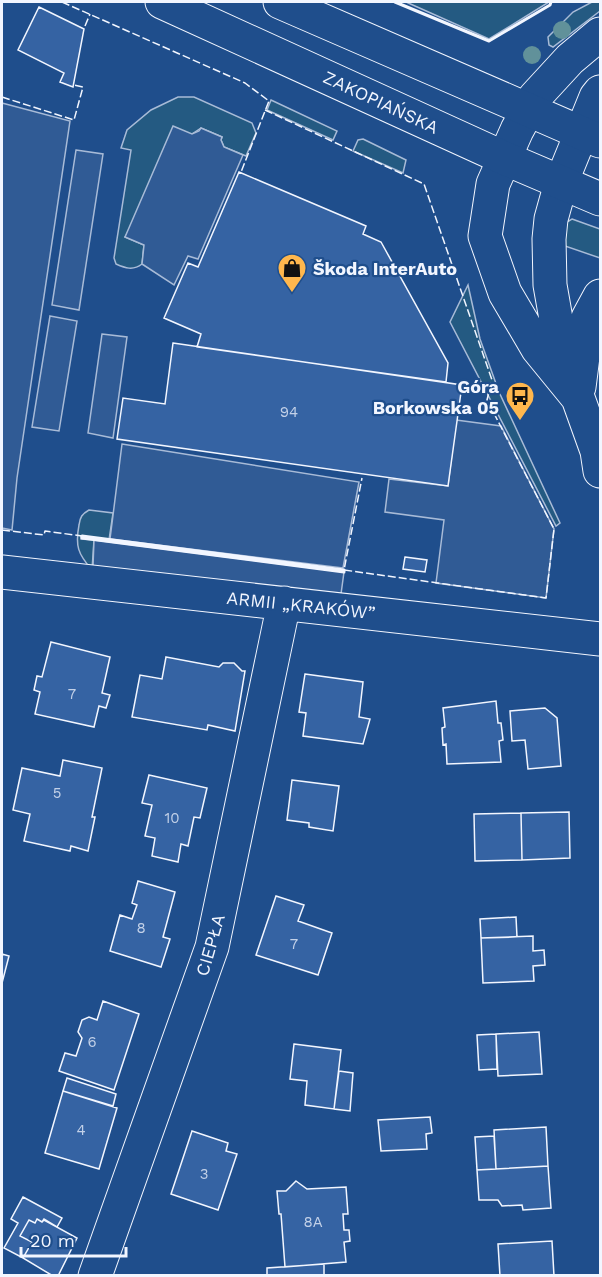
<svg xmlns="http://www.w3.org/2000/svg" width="602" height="1277" font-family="'Work Sans',sans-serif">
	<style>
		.green { fill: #245a82; stroke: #a8bbd7; stroke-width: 1.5 }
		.parking { fill: #305b95; stroke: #a8bbd7; stroke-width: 1.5 }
		.building { fill: #3563a3; stroke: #f2f6ff; stroke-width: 1.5 }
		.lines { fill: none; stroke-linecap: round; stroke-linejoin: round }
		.minor-casing { stroke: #f2f6ff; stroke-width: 35 }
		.major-casing { stroke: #f2f6ff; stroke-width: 35 }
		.minor { stroke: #1f4e8c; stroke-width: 33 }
		.major { stroke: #1f4e8c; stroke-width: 33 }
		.fence { stroke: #f2f6ff; stroke-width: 1.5; stroke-dasharray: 8 3; stroke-linecap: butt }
		.wall { stroke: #f2f6ff; stroke-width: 3 }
		.tree { fill: #61919a }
		.labels { text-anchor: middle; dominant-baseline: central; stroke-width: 4.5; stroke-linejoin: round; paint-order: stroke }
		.number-label { font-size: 15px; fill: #c3d1e8 }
		.street-label { font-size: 18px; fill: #f2f6ff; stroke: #1f4e8c }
		.poi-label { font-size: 18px; font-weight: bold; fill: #f2f6ff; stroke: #1f4e8c; text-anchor: start }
	</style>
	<rect width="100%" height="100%" fill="#1f4e8c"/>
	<path class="green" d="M406,2H549L489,39Z
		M592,2H600V11L553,47L549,45L548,37L573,12Z
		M178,97H194L252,123L256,133L246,156L224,147L221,140L222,137L201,128L192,134L125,237L144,245L142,264C133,271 125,268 116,264L114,258L131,150L121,148L127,130L151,110Z
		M271,100L337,131L333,140L267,110Z
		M363,139L406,160L403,173L353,151L358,140Z
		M572,219L600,229V258L565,246L564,236L567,222Z
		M468,285L480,339L499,392L560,523L556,526L450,322Z
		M89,510L113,513L109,540L81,536V539L94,540L92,570C78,554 75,546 79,525C80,517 82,514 89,510Z"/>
	<path class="parking" d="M2,103L70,121L17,478L12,530L2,528Z
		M173,126L192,134L199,131L201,128L222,137L221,140L224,147L243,155L198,259L188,256L174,285L142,264L144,245L125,237Z
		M76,150L103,154L79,310L52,305Z
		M50,316L77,321L59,431L32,427Z
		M102,334L127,337L113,438L88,433Z
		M456,420L501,426L554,529L546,598L436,583L444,520L385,512L389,479L448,486Z
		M122,444L359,482L343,568L110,539Z
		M94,540L344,572L341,594L93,566Z"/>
	<path class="building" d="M39,7L84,29L73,87L60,82L64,73L18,50Z
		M239,172L366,226L363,234L381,242L448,363L446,382L197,347L201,334L164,318L188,263L198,267Z
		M173,343L462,385L448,486L117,439L123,398L165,404Z
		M405,557L427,560L425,572L403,569Z
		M51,642L110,657L102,693L110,695L106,708L99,706L94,727L35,714L40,692L34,690L37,676L42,677Z
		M166,657L219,667L223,663H234L242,671H245L235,731L208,725L207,730L132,717L140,675L162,679Z
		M305,674L363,682L359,717L370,719L363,744L303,736L306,713L299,712Z
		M496,701L498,723H501L503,740L499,741L501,762L447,764L446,744L443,745L442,728L445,727L443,708Z
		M545,708L557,718L561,766L528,769L525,740L512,741L510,711Z
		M63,760L102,768L92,817H95L88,851L71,846L70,851L24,841L30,814L13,810L22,768L60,776Z
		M149,775L207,788L200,818L194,817L188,846L181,844L178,862L152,856L155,838L145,836L152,805L142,803Z
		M292,780L339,786L333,831L309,827V823L287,820Z
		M569,812L570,858L522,860L521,813Z
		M521,813L522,860L475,861L474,814Z
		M138,881L175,892L163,937L170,939L161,967L110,951L120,915L132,919L137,905L132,903Z
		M276,896L304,905L298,921L332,933L318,975L256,955Z
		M516,917L517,937L481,938L480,919Z
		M533,936V951L544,950L545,965L533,966L534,981L483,983L481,938Z
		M2,954L9,956L2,983Z
		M103,1001L139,1014L114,1090L59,1071L65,1053L76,1056L82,1038L78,1032L82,1020L89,1017L97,1020Z
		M539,1032L542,1074L498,1076L496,1034Z
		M496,1034L497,1069L479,1070L477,1035Z
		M294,1044L341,1050L334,1109L305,1105L307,1081L290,1079Z
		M339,1071L353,1073L350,1111L334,1109Z
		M67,1078L116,1094L113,1106L63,1091Z
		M63,1091L117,1108L99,1169L45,1153Z
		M430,1117L432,1133L426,1134L427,1149L381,1151L378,1120Z
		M546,1127L548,1166L496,1169L494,1130Z
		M192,1131L228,1143L226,1151L237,1154L218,1210L171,1194Z
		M494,1136L496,1169L477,1170L475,1137Z
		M548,1166L551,1208L523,1210L522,1205L502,1206L498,1200H479L477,1170Z
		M296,1181L307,1189L346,1187L348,1214H343L344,1230H349L350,1241L344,1242L346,1262L285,1267L281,1214H279L277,1191H286Z
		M23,1197L62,1218L57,1227L44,1219L42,1222L37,1219L35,1223L29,1220L20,1236L32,1242L23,1258L4,1248L18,1223L11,1219Z
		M37,1219L42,1222L44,1220L77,1238L58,1276H53L23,1258L32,1242L20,1236L29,1220L35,1223Z
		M552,1241L554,1276H500L498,1244Z
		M324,1264V1276H267V1268Z"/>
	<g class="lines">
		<g class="minor-casing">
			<path id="minor" d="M600,92L596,97L561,183L551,219L549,239L550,285L559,336L578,398L597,451L600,471
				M579,387L588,318L600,296
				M578,398L538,349L505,293L485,236L493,184L517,130L535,97L570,59L600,34
				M2,572L600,639
				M95,1276L212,947L284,603"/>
		</g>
		<g class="major-casing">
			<path id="major" d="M162,2L504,158L600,199
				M280,2L600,141"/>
		</g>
		<use href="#minor" class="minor"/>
		<use href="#major" class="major"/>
		<path class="fence" d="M62,2L245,83L269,101L241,172
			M85,26L90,14
			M2,97L74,120L83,87L74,85
			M265,110L424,184L492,380L487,400L554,529L546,598L344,570L362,478
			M2,530L44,535L45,531L82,536"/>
		<path class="wall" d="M395,2L489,41L550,5L551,2
			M82,536L344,570V572L82,538Z"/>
	</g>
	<g class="tree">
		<circle cx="562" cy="30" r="9"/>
		<circle cx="532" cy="55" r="9"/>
	</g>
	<defs>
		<g id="shop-pin" transform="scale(1.5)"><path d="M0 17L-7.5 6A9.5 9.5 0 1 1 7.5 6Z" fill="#ffb74d" stroke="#1f4e8c"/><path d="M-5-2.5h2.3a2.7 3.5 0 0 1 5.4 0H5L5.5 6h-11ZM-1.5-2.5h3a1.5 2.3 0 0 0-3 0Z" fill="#111"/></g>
		<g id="bus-pin" transform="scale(1.5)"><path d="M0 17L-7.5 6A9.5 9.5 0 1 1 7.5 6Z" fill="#ffb74d" stroke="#1f4e8c"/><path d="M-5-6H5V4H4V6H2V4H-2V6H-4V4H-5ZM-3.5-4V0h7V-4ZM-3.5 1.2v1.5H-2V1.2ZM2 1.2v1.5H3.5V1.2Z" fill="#111"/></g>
	</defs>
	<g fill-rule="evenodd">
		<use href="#shop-pin" x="292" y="268"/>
		<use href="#bus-pin" x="520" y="396"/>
	</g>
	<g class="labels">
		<g class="number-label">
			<text x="289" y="412">94</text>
			<text x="72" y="694">7</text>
			<text x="57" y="793">5</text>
			<text x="172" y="818">10</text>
			<text x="141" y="928">8</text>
			<text x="294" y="944">7</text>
			<text x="92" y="1042">6</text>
			<text x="81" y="1130">4</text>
			<text x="204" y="1174">3</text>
			<text x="313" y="1222">8A</text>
		</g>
		<g class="street-label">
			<text transform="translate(381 102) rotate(25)">ZAKOPIAŃSKA</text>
			<text transform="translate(301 605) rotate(6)">ARMII „KRAKÓW”</text>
			<text transform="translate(210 945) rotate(-74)">CIEPŁA</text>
		</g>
		<g class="poi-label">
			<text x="313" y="268">Škoda InterAuto</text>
			<text x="499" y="386" text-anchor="end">Góra<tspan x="499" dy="21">Borkowska 05</tspan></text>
		</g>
	</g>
	<rect width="602" height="1277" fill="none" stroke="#f2f6ff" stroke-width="6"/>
	<path d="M21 1247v9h105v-9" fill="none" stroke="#f2f6ff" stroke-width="3"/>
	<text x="30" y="1247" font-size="18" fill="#f2f6ff" stroke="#1f4e8c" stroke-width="4.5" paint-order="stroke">20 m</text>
</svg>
